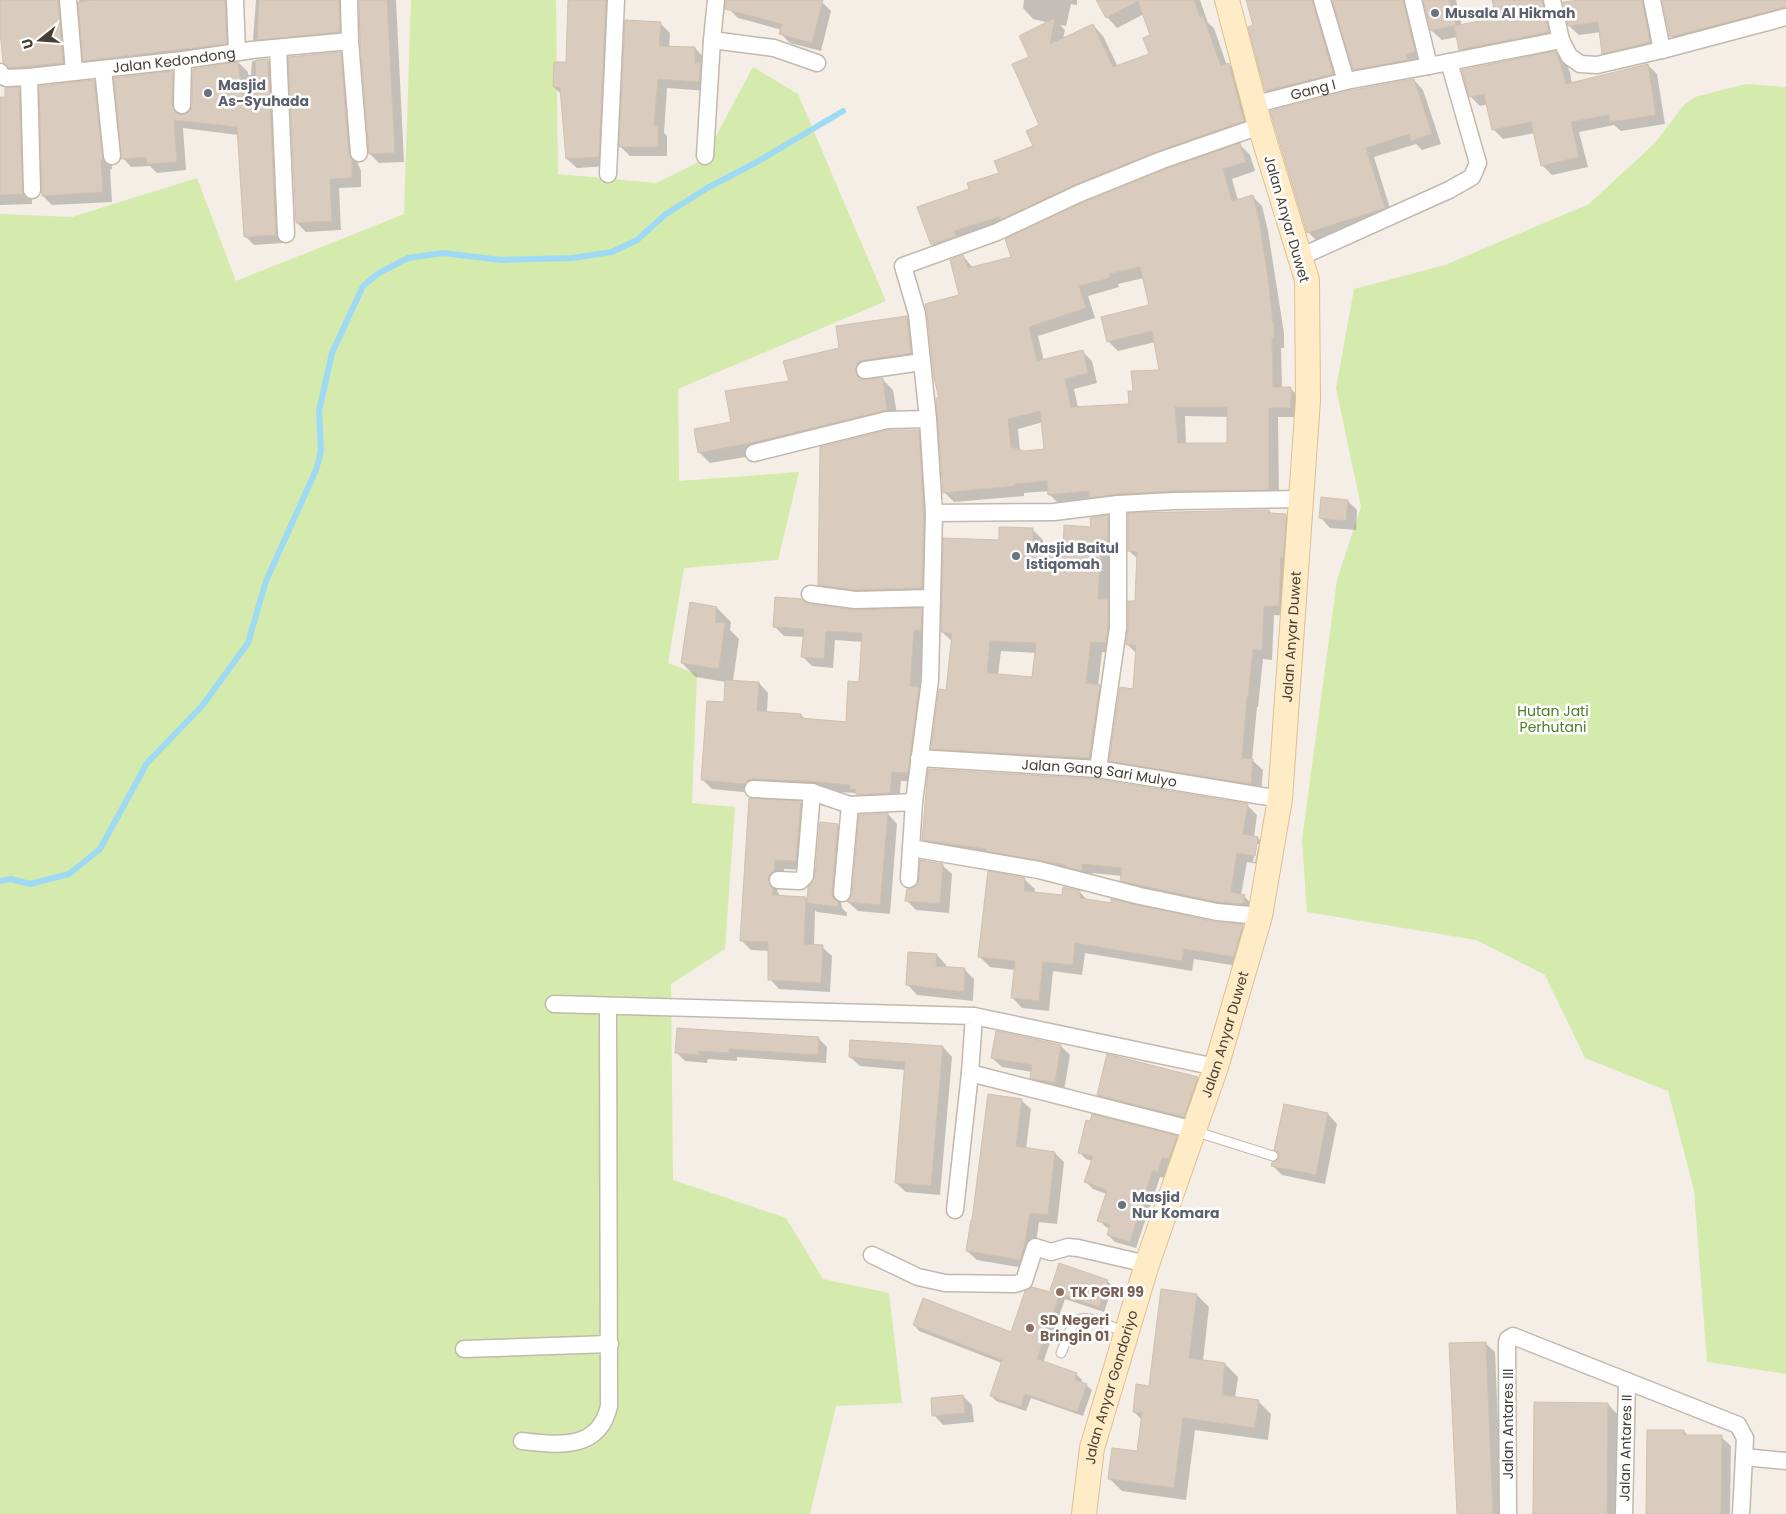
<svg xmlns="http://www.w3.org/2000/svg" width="1786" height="1514" font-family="Poppins,sans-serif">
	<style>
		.green { fill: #d5eaad }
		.shadow { fill: #0003; fill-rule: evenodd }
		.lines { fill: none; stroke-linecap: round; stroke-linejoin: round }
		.stream { stroke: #9fdaf4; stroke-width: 6 }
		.building { fill: #d9ccbe; stroke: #d1c0ae; fill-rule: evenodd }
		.lane-casing { stroke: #c3b8ab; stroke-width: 11 }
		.street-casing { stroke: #c3b8ab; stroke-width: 19 }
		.secondary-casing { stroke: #dac195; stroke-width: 26 }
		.lane { stroke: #fff; stroke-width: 9 }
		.street { stroke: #fff; stroke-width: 16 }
		.secondary { stroke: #ffebc5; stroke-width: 24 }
		.worship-dot { fill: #6b7280; stroke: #fff; stroke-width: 2 }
		.education-dot { fill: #8d6e63; stroke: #fff; stroke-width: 2 }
		.labels { text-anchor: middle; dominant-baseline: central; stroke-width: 5; stroke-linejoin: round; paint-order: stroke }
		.worship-label { font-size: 14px; font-weight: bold; fill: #5b616d; stroke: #fff; text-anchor: start }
		.street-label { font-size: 14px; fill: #473e35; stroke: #fff }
		.park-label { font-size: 14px; fill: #4f7c25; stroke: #fff }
		.education-label { font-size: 14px; font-weight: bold; fill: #785e54; stroke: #fff; text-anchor: start }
	</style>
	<rect width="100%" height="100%" fill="#f4eee6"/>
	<path class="green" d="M411,0H556L558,174L656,183L703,160L753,67L798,94L886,301L678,389L679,481L799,472L778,560L684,568L668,663L697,674L692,803L735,807L725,949L671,984L673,1180L786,1218L823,1279L889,1293L902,1403L836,1406L810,1514H0V214L72,217L197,178L236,281L404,214Z
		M1746,84L1786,87V1374L1707,1362L1694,1190L1668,1091L1585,1058L1545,975L1476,940L1307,912L1302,840L1337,580L1361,507L1336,388L1354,289L1445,265L1589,204L1655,143L1684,105L1695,97Z"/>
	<path class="shadow" d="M0,0H75L72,72H14L4,62Z
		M79,0H238L236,53L94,70L84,60Z
		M256,0H356L349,41L263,49L253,39Z
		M360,0H396L404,162L379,163L370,154Z
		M569,0H619L608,166L577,168L567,159L562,95L554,87L567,63Z
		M730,0H816L822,2L831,11L821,51L790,43L780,33L782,30L738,18L729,9Z
		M1024,0H1077V5L1071,4L1066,26L1060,25L1065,30L1063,39L1093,25L1103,36L1118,67L1151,55L1152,36L1144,14L1117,28L1107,17L1098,0H1200L1208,23L1214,28L1227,66L1229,65L1240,75L1254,131L943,255L932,244L971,189L1000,174L1034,147L1041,125L1031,57L1050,23L1033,19L1023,8Z
		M1247,0H1329L1342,83L1276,100L1266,91L1250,28L1255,26Z
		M1332,0H1423L1416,2L1424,61L1364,79L1354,69Z
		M1424,0H1456L1462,26L1497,19L1493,0H1555L1558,42L1469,59L1460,49L1457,37L1442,40L1432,31Z
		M1588,0H1650L1659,52L1613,63L1603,53L1601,32L1579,35L1569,26Z
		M1663,0H1786V22L1683,48L1671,36Z
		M660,23L670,33L669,47L695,48L704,58L709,91L667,88L664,133L667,136V156H630L621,147Z
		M340,53L350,63L358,164L361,171V187L339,188L341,230L306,232L297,223Z
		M1555,53L1565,62L1570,72L1572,84L1648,65L1657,74L1665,124L1621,131L1614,125L1579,132L1588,167L1552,175L1542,165L1535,133L1503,139L1493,129L1488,104L1480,106L1470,96Z
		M268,60L277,69L284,243L254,245L245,236L238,135L183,128L186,170L157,173L150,166L131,167L123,158L172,72L181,81L180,116L191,111L193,106L194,70L239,63L248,72V75H251L252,61Z
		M1414,80L1423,90L1441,144L1422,150L1416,144L1374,157L1393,218L1318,242L1308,232L1272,112Z
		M94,81L103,91L112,169L110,170L112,202L52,205L43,196Z
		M19,89L28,98L32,204L0,205V98H7Z
		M1240,145L1250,155L1255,171L1232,179L1238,200L1252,196L1262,206L1268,231L1284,333V348H1281L1282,388H1290L1300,398V417H1278L1279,499L1059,504L1049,494V491L1024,493V496L954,502L944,492L940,399L961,296L963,256L973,268L1013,258ZM1144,278L1150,306L1108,341L1118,351L1155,342L1161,371L1134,392L1130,405L1078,408L1074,389L1097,383L1092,361L1083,352L1044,361L1038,336L1095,318L1088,296L1119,287L1118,284ZM1185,416L1228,417V444H1186ZM1043,422L1046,450L1020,452L1018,429Z
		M907,317L917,328L921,364L866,378V380L882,379L893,390L898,420L763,454L710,463L699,452L732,423L790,382Z
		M918,431L928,442L932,598L830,595L820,585Z
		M1348,501L1357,510L1356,530L1330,528L1321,518Z
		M1269,511L1273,515H1285L1296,526L1289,616L1274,615L1272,660L1263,659L1258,707H1257L1252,760L1263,770L1261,794L1121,771L1111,760L1135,690L1136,653L1127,644L1136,602L1138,559L1129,551Z
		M1108,517L1118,528L1111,561L1109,602L1118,611L1116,653L1102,652L1098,686L1110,697L1100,769L943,759L932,748L948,691L953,642L942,632L1000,542L1032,529L1043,540V550L1064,551ZM1001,651L1036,653L1033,679L998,675Z
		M808,605L854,611L921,610L931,619L923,638L920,690L928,698L917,782L901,781L899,802L867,804L856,793L764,788L754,793L712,789L703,780L725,703L726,682L696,677L682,663L717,608L731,622L730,630L739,639L733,681L759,683L768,693L767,713L801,715L806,720L847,723L860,683L863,642L835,640L833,668L812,666L802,656L804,637L784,636L774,626Z
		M750,799L801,803L810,812L805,870L784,869L783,881L779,885L777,891L780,896L806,898L808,900L838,826L847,835L841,902L842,908L847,913V916L817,912L815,910L814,946L822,947L832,956L830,992L779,989L770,979L769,951L751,950L741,940Z
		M1247,805L1257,815L1254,837L1258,838L1268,848L1265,865L1247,862L1241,895L1244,896L1254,906L1253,914L1131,890L1121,880L1122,876L1092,873L1091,880L933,849L923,839ZM1256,844H1259L1255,862H1253Z
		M888,814L897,824L890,914L858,911L848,902L853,894Z
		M942,865L952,874L949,913L916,910L907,901L913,889Z
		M1024,879L1035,889L1034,893L1064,897L1080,892L1088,901L1215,923L1242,926L1252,936L1244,967L1194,959L1192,971L1085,953L1082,975L1053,971L1049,1011L1022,1008L1012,997L1015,970L990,967L979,956Z
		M937,955L946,965V968L965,970L974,979L973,1001L917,995L908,985Z
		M819,1039L827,1047L826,1063L737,1057V1061L708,1059L707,1063L685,1061L677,1053Z
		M1061,1046L1070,1055L1064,1091L1041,1087L1032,1078V1072L1002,1067L992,1058Z
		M943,1047L952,1057L940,1195L906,1192L896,1183L906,1070L860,1066L850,1057Z
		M1197,1078L1207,1087L1193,1126L1108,1104L1098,1095Z
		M1021,1100L1031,1109L1026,1149L1055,1153L1064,1162L1057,1224L1039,1222L1034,1257L1030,1269L977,1260L967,1251L973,1221Z
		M1328,1114L1337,1124L1325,1184L1282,1175L1272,1165Z
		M1093,1116L1177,1137L1183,1144L1176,1166L1168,1164L1165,1178L1160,1177L1136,1248L1115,1242L1108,1235L1110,1229L1106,1227L1099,1220L1107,1194L1093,1189L1086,1182L1092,1161L1086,1159L1079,1152Z
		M1107,1281L1113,1286L1104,1312L1065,1299L1043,1363L1076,1374L1082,1380L1081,1383L1086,1385L1092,1390L1083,1416L1031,1398L1026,1411L996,1401L991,1395L1002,1363L919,1331L914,1325L1012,1334L1055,1294L1051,1290Z
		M1197,1295L1209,1307L1203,1361L1225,1364L1238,1377L1235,1398L1258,1401L1271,1414L1268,1440L1195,1430L1186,1500L1122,1491L1109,1478L1138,1453L1142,1420L1134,1412L1151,1387Z
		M1485,1343L1495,1352L1502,1514H1459Z
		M963,1396L972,1405L974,1422L943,1425L934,1415Z
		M1608,1404L1617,1414L1616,1514H1534Z
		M1684,1431L1688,1436L1721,1437L1731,1446L1730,1514H1648Z"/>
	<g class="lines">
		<path class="stream" d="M0,881L11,879L30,884L69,874L100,849L147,763L202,706L248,643L266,581L316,470L321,451L319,411L332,353L363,286L379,273L408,258L443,253L501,260L572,258L612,252L637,240L666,214L709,187L757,162L843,111"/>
	</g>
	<path class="building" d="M0,0H58L63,63L9,68L3,62L0,31Z
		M97,0H225L227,44L83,61L78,2Z
		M259,0H339L340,32L257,40Z
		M359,0H387L395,153L369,154L360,40Z
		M568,0H606L599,157L566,159L560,88L553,87L554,62H566Z
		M726,0H823L812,43L779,34L782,24L725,9Z
		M1096,0H1194L1200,17L1203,16L1221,66L1229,63L1244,121L1158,151L1074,185L1000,220L999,217L954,231L956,236L931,245L917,207L969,189L967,183L999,173L994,161L1033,146L1026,131L1039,125L1012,64L1029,57L1019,36L1055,18L1050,44L1093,24L1113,67L1149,54L1143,38L1150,35L1138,1L1106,18Z
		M1246,0H1312L1333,74L1265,91L1248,27L1253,25Z
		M1332,0H1403L1415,52L1406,54L1408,60L1353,70Z
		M1423,0H1449L1456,25L1431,31Z
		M1492,0H1542L1549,32L1459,50L1454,26L1496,18Z
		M1580,0H1642L1650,42L1602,54L1598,22L1568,26L1563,2Z
		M1662,0H1786V7L1670,37Z
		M625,20L661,22L659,46L695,47V63H701L699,82L658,79L654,125H658V147H619Z
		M1555,51L1560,61L1566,84L1648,64L1656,115L1610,122L1609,115L1571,122L1579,157L1541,166L1531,122L1492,130L1484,94L1469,97L1462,70Z
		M341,52L349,154L352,160V178L330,179L332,221L296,223L288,57Z
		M268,59L276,235L244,237L237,127L174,120L177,162L147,164L146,157L121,159L114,78L173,71L172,105L176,113L182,115L190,111L192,106L193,69L238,62L243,98L254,97L256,60Z
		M1414,79L1432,134L1411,141L1409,134L1366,148L1385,208L1307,233L1270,111L1348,91Z
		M94,80L103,160H101L103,192L42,196L39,86Z
		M19,87L23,194L0,195V97H5V88Z
		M1240,143L1246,162L1223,169L1232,201L1253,195L1259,220L1268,278L1273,322H1274V339H1272L1273,387H1291V408H1269V490L1173,491L1117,494L1089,498V491L1048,495L1047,481L1015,484V486L943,493L936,398H939L934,378L927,313L925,304L959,295L950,260L963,255L968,268L1011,257L1005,239L1082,203L1166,169ZM1140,267L1149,305L1101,317L1107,342L1152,331L1159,370L1131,371L1133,391H1128L1129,404L1071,407L1065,379L1088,373L1083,350L1037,361L1029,327L1086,308L1079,286L1110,278L1109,274ZM1175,407H1227V443H1178ZM1040,411L1044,449L1024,451L1011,447L1008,419Z
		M907,316L911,353L864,360L858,362L856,367L857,376L862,379L883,378L887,410L751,443L698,453L694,429L731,422L725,391L789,381L783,361L839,348L836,326Z
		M888,430H919L924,513L922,588L856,590L818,585L820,447Z
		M1321,497L1348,500L1346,521L1319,518Z
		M1269,510V513L1286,514V523L1283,558L1281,557L1279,606H1264L1262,650H1253L1248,697H1247L1242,758L1253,759L1251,784L1109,761L1120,687L1133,689L1136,645H1126L1128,628V601H1135L1137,552L1128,551V513Z
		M1108,515V551H1101L1098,599H1108V627L1106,643L1091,642L1086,683L1100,685L1089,758L931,749L939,689L946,690L952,634L941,632L943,538L999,540V527L1033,528V548L1063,550L1064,525L1091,527L1090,518ZM990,641L1036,643L1032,677L987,673Z
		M775,597L802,599L809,604L854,610L922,608L921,630H914L910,686L919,687L908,773L892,772L890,793L856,795V789H850V785L808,781L754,779L748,780L745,784L701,780L707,701L724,702L725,680L759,682L757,711L801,714V718L846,722L848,681L859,682L862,633L826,631L824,659L801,657L804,629L773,627Z
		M690,602L717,607L715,622L725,623L719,669L681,663Z
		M928,769L1097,779L1248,804L1243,834L1258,837L1255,856L1237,853L1231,892L1245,895L1243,904L1218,902L1120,881L1122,868L1082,864V871L1066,867V865L985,851L986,849L922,840Z
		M749,798L801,801L796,861L775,860L774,871L769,875L768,880L773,888L772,895L806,897L804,944L823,945L821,983L768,980V942L740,941Z
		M888,813L880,905L847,902L852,894L859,815Z
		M820,822L838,824L832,892L833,898L838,902V907L807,903L808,887L815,877Z
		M920,860L943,864L940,904L905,901L907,889L913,888L918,884Z
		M988,871L1025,878L1024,891L1062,895L1063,887L1080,891V898L1111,903V899L1215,922L1243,924L1242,928L1234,957L1184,949L1182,961L1075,943L1073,965L1043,962L1039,1001L1011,998L1015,961L978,957Z
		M908,952L937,954L936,966L965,968L964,992L906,985Z
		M677,1028L819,1037L818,1055L729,1049V1053L699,1051V1055L675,1053Z
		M996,1031L1061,1045L1055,1083L1030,1078L1032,1065L991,1058Z
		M850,1040L943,1046L931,1186L895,1183L905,1062L849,1057Z
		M1107,1054L1198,1077L1184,1117L1097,1095Z
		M988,1094L1022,1099L1016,1146L1055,1152L1048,1215L1030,1213L1024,1247L1020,1260L966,1251L971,1220H972Z
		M1284,1104L1328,1113L1316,1175L1271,1166L1272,1162L1277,1161L1279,1157L1278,1152L1274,1150Z
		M1092,1114L1177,1136L1169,1159L1162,1158L1158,1172L1153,1170L1130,1242L1107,1235L1110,1225L1097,1221L1107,1190L1084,1182L1093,1156L1078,1153L1086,1120L1090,1121Z
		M1059,1263L1108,1280L1099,1307L1060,1294L1037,1359L1077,1373L1075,1380L1087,1384L1077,1412L1025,1394L1021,1407L990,1396L1002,1360L913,1325L923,1298L1011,1332L1025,1291L1032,1287L1058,1294L1050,1290Z
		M1161,1289L1197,1294L1189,1358L1225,1363L1222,1395L1259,1400L1255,1428L1183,1418L1174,1488L1108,1479L1112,1448L1137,1451L1142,1413L1133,1412L1136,1384L1149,1386Z
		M1486,1342L1493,1514H1457L1449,1343Z
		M963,1395L965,1413L932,1416L931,1398Z
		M1534,1402L1608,1403L1607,1514H1533Z
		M1647,1430H1684V1435H1722L1721,1514H1646Z"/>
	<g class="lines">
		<g class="lane-casing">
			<path id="lane" d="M1194,1131L1273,1156
				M1061,1353C1065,1344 1069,1332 1074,1323C1083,1310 1115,1328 1126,1334"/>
		</g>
		<g class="street-casing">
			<g id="street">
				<path d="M68,0L74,71"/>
				<path d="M235,0L237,52"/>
				<path d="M349,0L350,41L359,153"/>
				<path d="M1413,0L1429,66"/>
				<path d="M1552,0L1561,40L1569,56L1580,64L1597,65L1662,50L1652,0"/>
				<path d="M712,40L774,48L817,63"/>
				<path d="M278,48L286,234"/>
				<path d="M1662,50L1786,17"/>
				<path d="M103,69L112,156"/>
				<path id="s1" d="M0,72L1,75L6,78L29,77L183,60L252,50L350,41"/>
				<path d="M29,77L32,190"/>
				<path d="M1346,81L1429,66L1561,40"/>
				<path id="s2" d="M1256,104L1346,81L1322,0"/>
				<path d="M182,105L183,60"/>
				<path d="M705,156L712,40L716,0"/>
				<path d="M608,174L616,0"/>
				<path d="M1300,257L1449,190L1472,177L1478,163L1449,62"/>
				<path d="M865,370L922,362"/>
				<path d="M754,453L887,420L928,419"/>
				<path d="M934,513L1054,512L1118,504L1174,501L1301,499"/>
				<path d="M810,594L855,600L932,598"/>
				<path id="s3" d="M919,758L1098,769L1280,799"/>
				<path d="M1098,769L1118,628V504"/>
				<path d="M753,789L812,792L850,805L914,802"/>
				<path d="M911,848L1039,870L1140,896L1217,912L1260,916"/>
				<path d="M909,879L914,802L930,680L934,513L928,419L917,314L903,266L997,232L1078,194L1162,160L1260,126"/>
				<path d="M778,880L800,881L805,876L812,792"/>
				<path d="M842,893L850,805"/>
				<path d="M554,1004L974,1016L970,1073L1194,1130"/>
				<path d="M974,1016L1216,1067"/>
				<path d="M955,1210L970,1073"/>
				<path d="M872,1255L918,1277L945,1283L1015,1284L1024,1281L1035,1247L1051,1252L1068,1247L1078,1248L1147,1264"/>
				<path d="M464,1349L610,1344"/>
				<path d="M522,1441C558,1445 599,1451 609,1406L608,1006"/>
				<path d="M1744,1457L1786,1461"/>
				<path d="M1508,1514L1507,1342L1508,1339L1513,1336L1738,1425L1745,1438L1741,1514"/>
				<path id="s4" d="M1624,1514L1627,1381"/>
			</g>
		</g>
		<g class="secondary-casing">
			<g id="secondary">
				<path id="s5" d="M1084,1514L1092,1448L1147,1264L1216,1067L1260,916L1280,799L1308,400L1307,280L1260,126L1227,0"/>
			</g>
		</g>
		<use href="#lane" class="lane"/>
		<use href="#street" class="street"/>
		<use href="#secondary" class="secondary"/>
	</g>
	<g class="worship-dot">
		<circle cx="1435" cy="13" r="5"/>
		<circle cx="208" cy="93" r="5"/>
		<circle cx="1016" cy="556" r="5"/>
		<circle cx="1122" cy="1205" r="5"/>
	</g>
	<g class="education-dot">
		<circle cx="1060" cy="1292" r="5"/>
		<circle cx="1030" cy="1328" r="5"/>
	</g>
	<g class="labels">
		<g class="worship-label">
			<text x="1445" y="13">Musala Al Hikmah</text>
			<text x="218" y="85">Masjid<tspan x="218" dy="16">As-Syuhada</tspan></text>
			<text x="1026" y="548">Masjid Baitul<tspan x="1026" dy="16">Istiqomah</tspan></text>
			<text x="1132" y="1197">Masjid<tspan x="1132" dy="16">Nur Komara</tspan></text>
		</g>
		<g class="street-label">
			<text stroke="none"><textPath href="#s1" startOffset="178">Jalan Kedondong</textPath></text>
			<text stroke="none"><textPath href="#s2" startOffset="59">Gang I</textPath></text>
			<text transform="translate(1287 219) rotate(74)">Jalan Anyar Duwet</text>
			<text stroke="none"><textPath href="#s5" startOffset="906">Jalan Anyar Duwet</textPath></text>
			<text stroke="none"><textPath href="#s3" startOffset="181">Jalan Gang Sari Mulyo</textPath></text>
			<text stroke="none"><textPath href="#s5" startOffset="501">Jalan Anyar Duwet</textPath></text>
			<text stroke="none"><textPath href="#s5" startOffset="130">Jalan Anyar Gondoriyo</textPath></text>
			<text transform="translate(1508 1424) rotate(-90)">Jalan Antares III</text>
			<text stroke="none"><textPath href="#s4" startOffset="66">Jalan Antares II</textPath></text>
		</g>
		<g class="park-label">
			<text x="1553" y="711">Hutan Jati<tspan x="1553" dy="16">Perhutani</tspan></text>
		</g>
		<g class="education-label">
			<text x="1070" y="1292">TK PGRI 99</text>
			<text x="1040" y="1320">SD Negeri<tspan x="1040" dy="16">Bringin 01</tspan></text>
		</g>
	</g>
	<g transform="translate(40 40) rotate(253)" stroke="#ffffff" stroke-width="4" paint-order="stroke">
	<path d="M0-4L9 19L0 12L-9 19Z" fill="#473e35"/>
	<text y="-8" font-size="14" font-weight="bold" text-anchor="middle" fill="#473e35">U</text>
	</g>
</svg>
